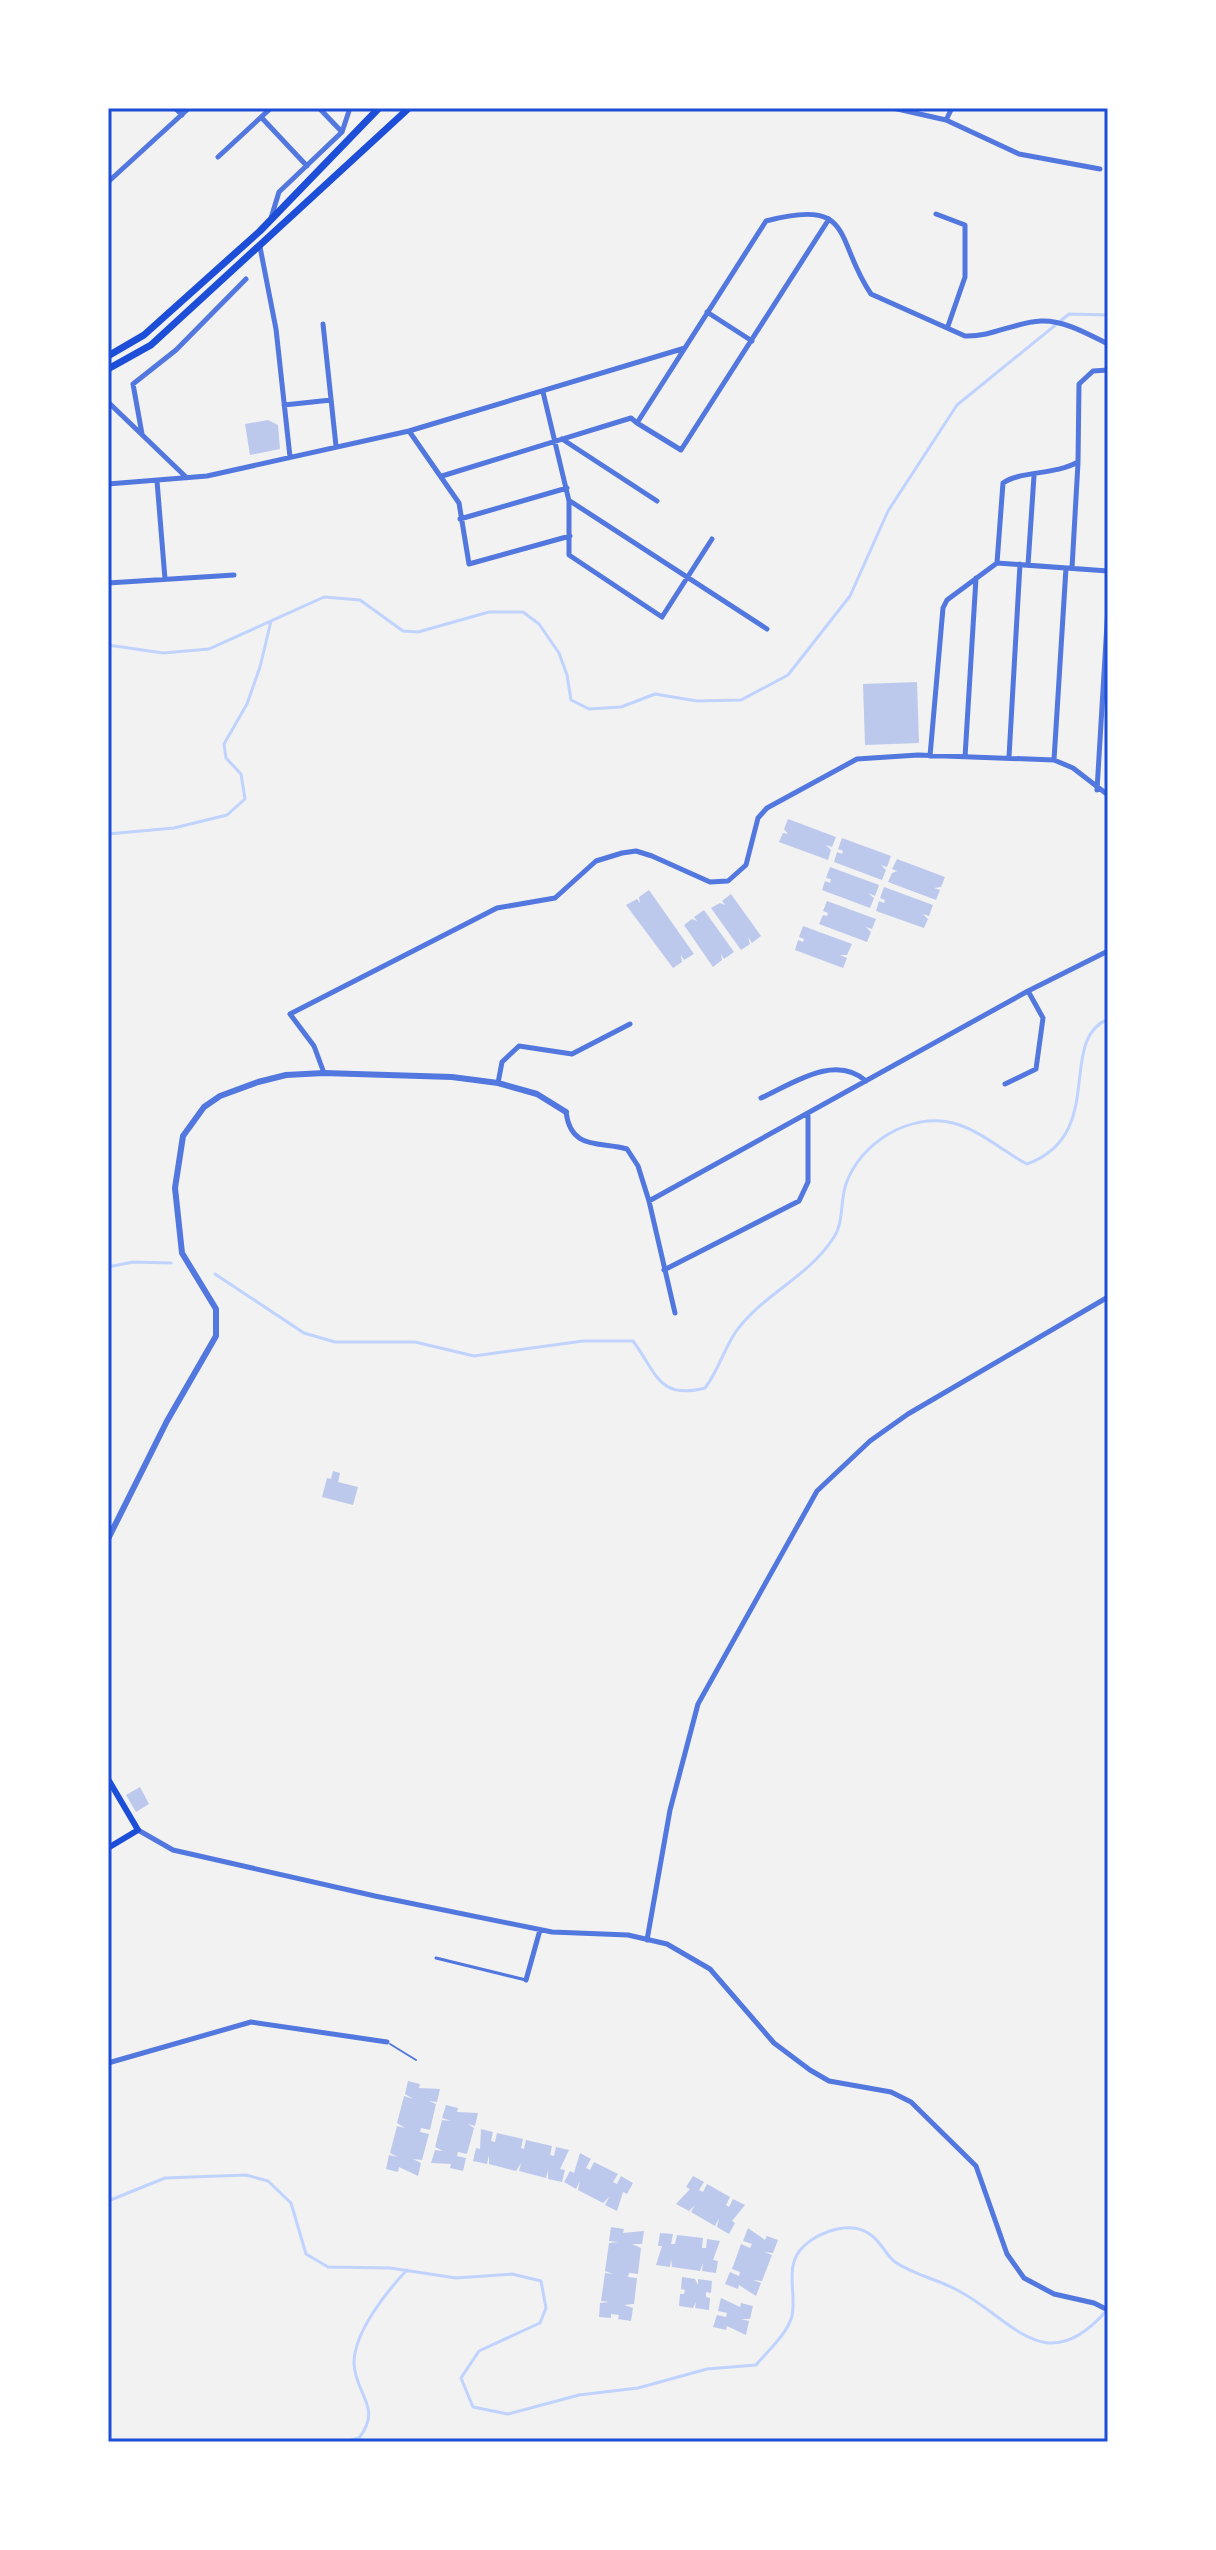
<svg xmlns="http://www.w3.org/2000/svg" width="1216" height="2550" font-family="'DM Sans',sans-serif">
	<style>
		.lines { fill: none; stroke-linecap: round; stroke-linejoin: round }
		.stream { stroke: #bfd3fe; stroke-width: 3 }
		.building { fill: #bdc9ec }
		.service { stroke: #5277de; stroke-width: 2 }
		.pedestrian { stroke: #5277de; stroke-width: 3 }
		.minor { stroke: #5277de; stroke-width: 5 }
		.tertiary { stroke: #5277de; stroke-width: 6 }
		.secondary { stroke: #1d4ed8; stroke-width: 6 }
		.primary { stroke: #1d4ed8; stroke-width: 7 }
		.neatline { fill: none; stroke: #1d4ed8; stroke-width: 3 }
	</style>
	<rect width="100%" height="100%" fill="#f2f2f2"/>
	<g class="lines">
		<path class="stream" d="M108,645L163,653L209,649L324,597L360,600L403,631L418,632L489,612H523L539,624L559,653L567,675L571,700L589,709L621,707L655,694L697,701L741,700L788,675L850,596L888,511L957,405L1069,314L1108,315
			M108,834L174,828L227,815L245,799L241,774L226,758L224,744L247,704L260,667L271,621
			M108,1267L133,1262L171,1263
			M215,1274L304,1333L335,1342H415L474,1356L583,1341H633C657,1373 658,1400 705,1388C720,1369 725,1343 741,1325C768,1292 810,1275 834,1237C844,1222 840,1201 846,1184C860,1143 910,1112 953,1123C980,1130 1002,1151 1027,1164C1108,1134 1056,1041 1108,1019
			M108,2201L165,2178L246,2175L268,2181L291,2203L306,2254L328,2267L390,2268L456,2278L512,2274L541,2281L546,2308L540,2323L479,2351L461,2378L473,2407L508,2414L579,2395L638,2388L707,2369L756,2365C768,2351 787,2334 792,2316C797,2292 783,2265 804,2246C820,2231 852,2220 871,2235C881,2242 886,2255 895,2262C914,2275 937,2279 957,2290C1012,2318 1045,2382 1107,2310
			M343,2442L359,2438C383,2407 355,2395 354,2363C354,2332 387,2291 407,2270"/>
	</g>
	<path class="building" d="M268,420L278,425L280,449L250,455L245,424Z
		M917,682L919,743L865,745L863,684Z
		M788,819L836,837L832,847L826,845L831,850L828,860L779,842L783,833L788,834L784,829Z
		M842,838L891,856L887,867L881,865L886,870L882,880L834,862L837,852L842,854L843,851L838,849Z
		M897,859L945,877L941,887L934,888L940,890L936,900L888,882L892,873L897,871L892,869Z
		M830,867L879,885L875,896L868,893L874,898L870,908L822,890L825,881L830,883L831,879L826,878Z
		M884,887L933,905L929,916L923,914L928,919L924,928L876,911L879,901L884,903L885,900L880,898Z
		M649,890L694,954L684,960L681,955L682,962L673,968L626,905L637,899L640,903L639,897Z
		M731,894L761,936L752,943L748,937L750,944L741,950L711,908L720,903L725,905L722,901Z
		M827,901L876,919L872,929L866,927L871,932L867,942L819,924L823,915L827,916L828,913L823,911Z
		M704,910L734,952L724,959L721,954L722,960L713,967L684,925L692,919L697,921L694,917Z
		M803,926L852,944L847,955H840L847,958L843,968L795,950L798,940L803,942L804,939L799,937Z
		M333,1471L340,1473L338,1482L358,1487L353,1505L322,1497L327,1478L331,1479Z
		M140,1787L149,1804L136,1812L126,1795Z
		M408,2081L420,2084L419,2088L440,2089L437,2102L429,2101L436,2104L430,2130L421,2128L420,2132L429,2134L422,2160L413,2159L421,2163L418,2176L399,2167L398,2172L386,2169L389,2155L398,2157L390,2153L397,2126L405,2128L397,2123L404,2096L413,2099L405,2094Z
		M446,2105L458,2108L457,2112L478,2113L475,2126L468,2124L474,2128L467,2154L458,2152L457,2156L466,2158L463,2171L450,2168L451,2164L431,2163L435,2150L443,2151L435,2147L442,2120L451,2121L442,2118Z
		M481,2129L493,2132L491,2141L495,2142L497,2133L523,2139L521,2148L524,2149L526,2140L552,2146L550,2155L554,2156L556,2147L569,2150L560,2169L565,2170L562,2182L548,2179V2170L546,2178L519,2171L521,2163L516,2171L489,2164V2155L487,2164L473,2161L476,2148L480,2149Z
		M580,2153L591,2159L586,2168L590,2170L594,2162L618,2174L613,2182L617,2184L621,2176L633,2183L627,2194L623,2192L617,2211L605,2205L609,2197L603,2203L578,2190L580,2181L576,2189L564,2182L570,2171L574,2173Z
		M693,2176L704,2182L699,2190L703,2192L707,2184L730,2197L726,2205L729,2207L733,2199L745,2205L732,2221L735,2223L729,2234L717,2227L719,2218L715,2226L691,2212L695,2205L689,2211L676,2204L690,2189L686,2187Z
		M611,2227L624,2229L623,2233L644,2231L642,2244H632L641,2248L638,2274L629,2273L628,2277L637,2278L634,2304L624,2305L633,2308L631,2321L618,2319L619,2315L611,2314V2318L599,2317L600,2303L609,2302L601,2301L605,2273L613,2274L605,2271L609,2243L618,2242L609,2241Z
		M748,2228L765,2240L767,2236L778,2240L773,2253L764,2252L772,2255L762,2281L753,2280L761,2283L756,2296L739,2285L738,2289L725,2284L730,2272L739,2276L740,2272L732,2269L741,2244L750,2248L752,2244L743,2241Z
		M660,2233L673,2234L671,2244H675L677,2235L703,2238L702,2248H706L707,2239L720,2241L713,2260L718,2261L716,2273L702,2271L703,2263L700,2271L672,2267L671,2259L670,2267L656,2265L662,2246H658Z
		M682,2277L695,2279L698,2285V2279L712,2281L711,2293L706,2292V2297L710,2298L709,2310L695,2308L696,2302L693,2308L679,2306L680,2294H684L685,2290L681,2289Z
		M721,2298L740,2307L741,2303L753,2306L750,2319H741L749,2321L746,2335L727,2326L726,2330L713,2327L717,2315L726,2317L727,2313L718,2311Z"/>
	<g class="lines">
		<path class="service" d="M390,2044L416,2060"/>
		<path class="pedestrian" d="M436,1958L526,1980"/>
		<path class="minor" d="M175,108L182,115
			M319,108L342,132
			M893,108L946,120
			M952,108L946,120L1019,154L1100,169
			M108,109L109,108
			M261,117L307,166
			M218,157L271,108
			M108,182L189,108
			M936,214L965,225V277L948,326
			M271,218L279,192L342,132L350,108
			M829,219L681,450L637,423L766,221C856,197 834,240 871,294L965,336C992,337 1015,322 1041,321C1064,320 1088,334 1108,344
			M260,247L276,329L290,457
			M707,312L752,341
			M323,324L336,446
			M543,392L569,501V555L662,617L712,539
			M108,402L187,478
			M284,405L331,400
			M409,431L459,503L469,564L570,536
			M142,434L133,384L176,350L246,279
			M562,439L657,501
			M442,476L631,418L637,423
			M157,481L165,579
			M108,484L207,476L409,431L685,348
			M570,501L767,629
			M460,519L567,488
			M997,563L1003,483C1019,471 1055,475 1078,462L1079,384L1093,371L1108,370
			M1028,565L1034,476
			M1072,568L1078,463
			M108,583L234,575
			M930,756L943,608L947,600L997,563L1108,571
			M965,757L976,578
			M1009,757L1020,564
			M1054,760L1066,568
			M1097,790L1108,607
			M324,1073L314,1046L290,1014L497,908L555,898L596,861L622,853L636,851L652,856L710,882L728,881L746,865L758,818L767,808L857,759L918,755L1054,760L1073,768L1108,795
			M498,1083L502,1062L519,1046L572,1054L630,1024
			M1005,1084L1036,1069L1043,1018L1028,991
			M761,1098C792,1084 835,1053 866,1081
			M566,1112C571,1151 600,1141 627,1149L638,1166L649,1201L1028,991L1108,951
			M649,1201L675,1313
			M664,1270L799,1201L808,1182V1116
			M138,1830L173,1850L375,1896L552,1932L628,1935L667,1944L710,1969L774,2043L810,2070L829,2081L891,2092L911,2102L976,2166L1007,2254L1024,2278L1054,2294L1094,2303L1108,2310
			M647,1940L670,1810L698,1704L817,1491L870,1441L908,1414L1108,1297
			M526,1980L540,1930
			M108,2063L251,2022L387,2042"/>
		<path class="tertiary" d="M108,1539L167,1421L216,1336V1309L182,1253L175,1188L183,1136L204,1107L220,1096L258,1082L286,1075L324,1073L452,1077L498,1083L537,1094L566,1112"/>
		<path class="secondary" d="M108,1779L138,1830L108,1848"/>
		<path class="primary" d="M108,356L144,335L260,231L379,108
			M108,369L151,345L409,108"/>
	</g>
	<rect width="1216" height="2550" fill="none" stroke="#ffffff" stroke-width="220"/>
	<rect x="110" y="110" width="996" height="2330" class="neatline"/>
</svg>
